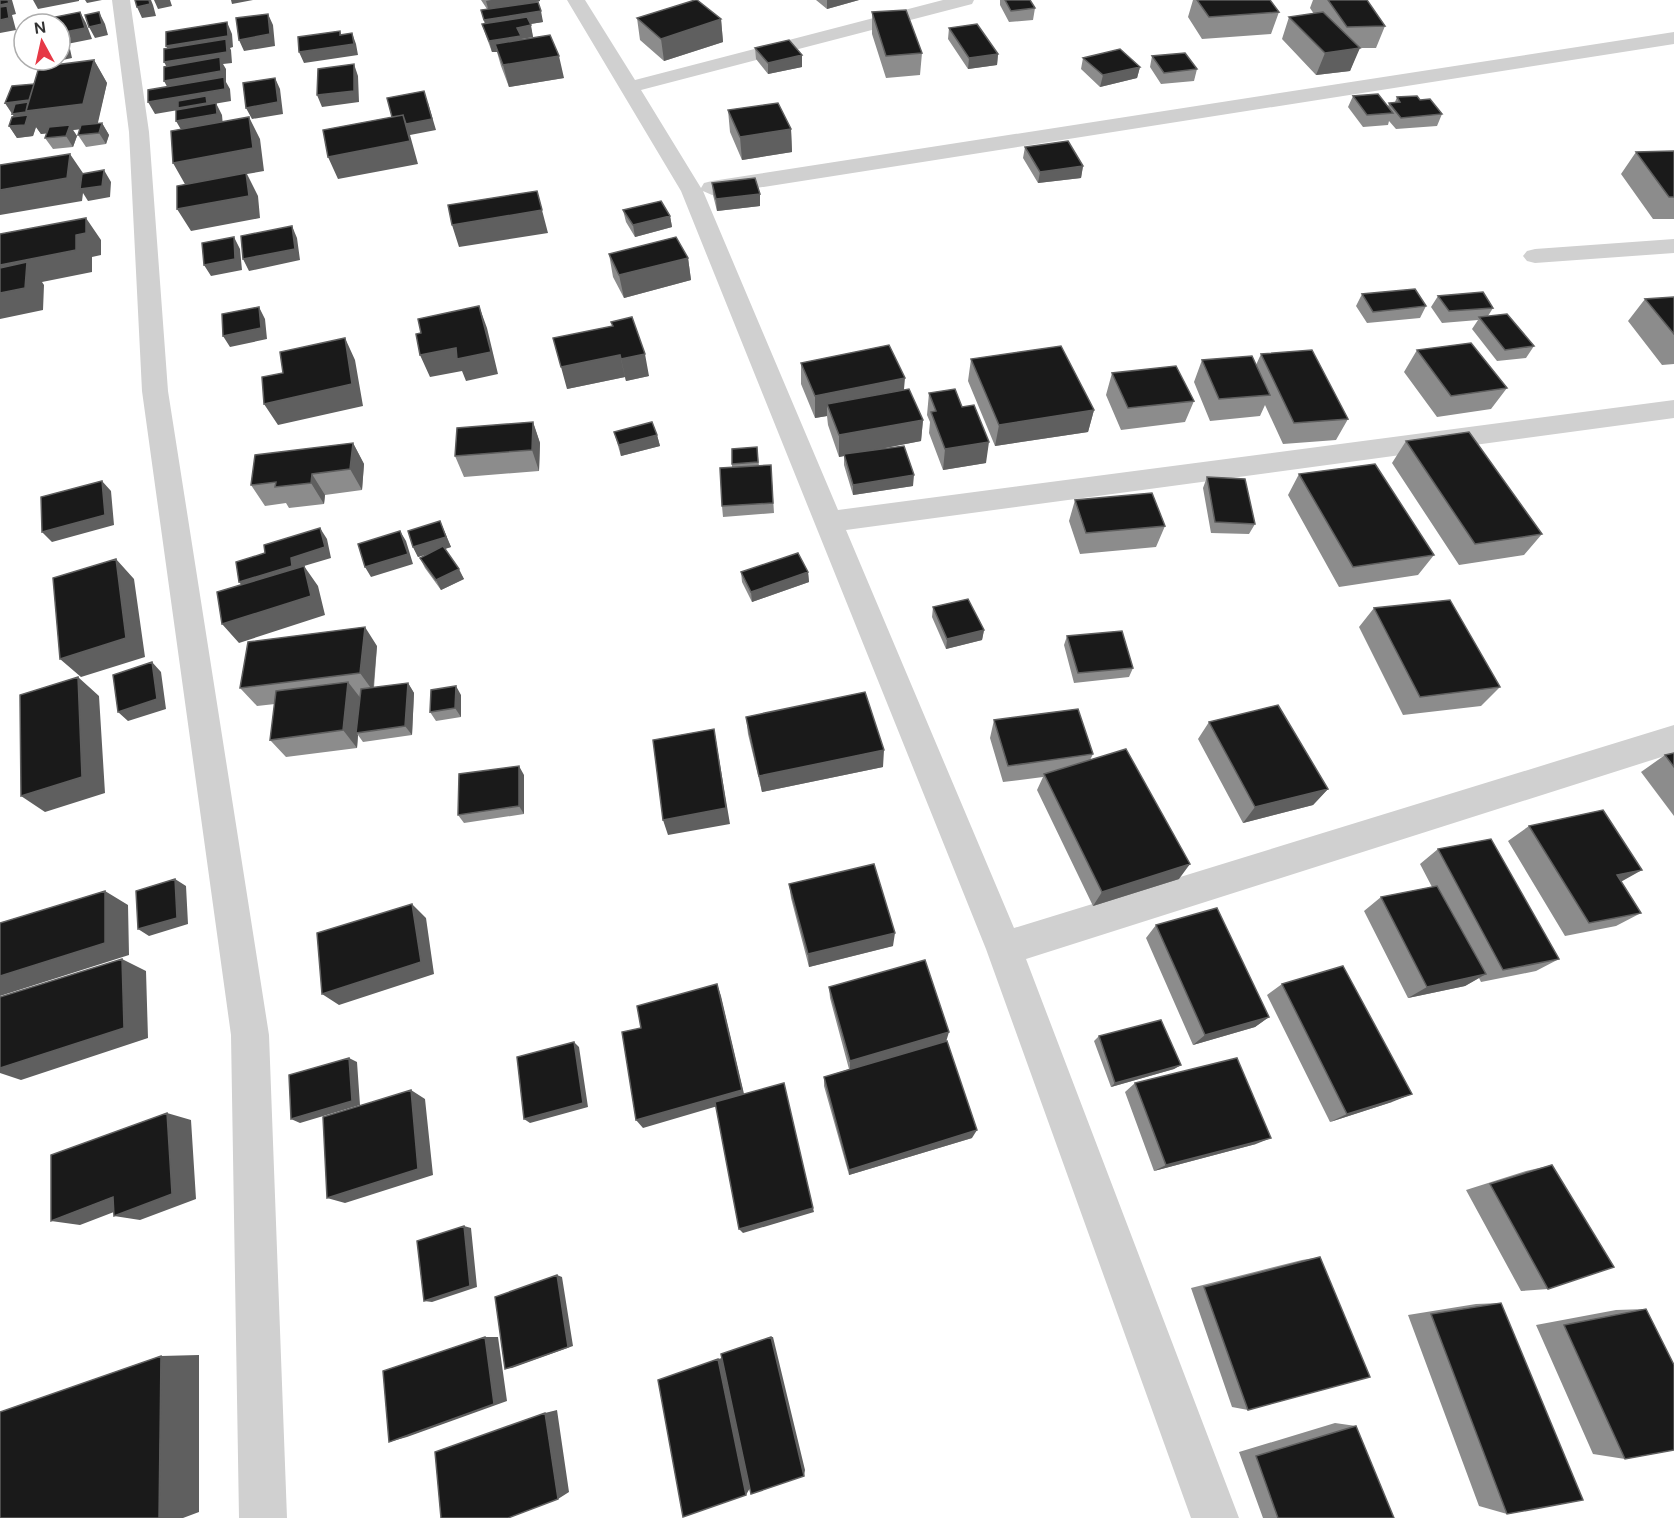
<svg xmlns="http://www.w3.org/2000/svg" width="1674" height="1518" font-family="'DM Sans',sans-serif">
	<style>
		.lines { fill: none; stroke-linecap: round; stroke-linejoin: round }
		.minor { fill: #d0d0d0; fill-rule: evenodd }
		.wall { fill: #8c8c8c }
		.shaded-wall { fill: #5f5f5f }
		.building { fill: #1a1a1a; stroke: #5f5f5f; stroke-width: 1.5 }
	</style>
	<rect width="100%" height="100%" fill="#fff"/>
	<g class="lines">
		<path class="minor" d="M112,0H130L149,132L168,391L269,1035L287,1518H239L231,1035L142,391L129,132Z
			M567,0H585L635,80L943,0H974L972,4L641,90L701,188L704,183L712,181L1674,32V44L712,195L703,191L838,510L1674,400V418L846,530L1014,928L1674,725V753L1026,959L1239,1518H1191L986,949L681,191Z
			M1674,239V253L1535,263L1527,261L1523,256L1527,251L1535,249Z"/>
	</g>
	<path class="wall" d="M481,0H540V1L536,2L543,22L530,24L533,37L521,39H522L564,78L509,87L501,66L497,52H492L486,36L482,24H485L481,10L487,9Z
		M816,0H859L827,9Z
		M1000,0H1030L1035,8L1033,20L1009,22L1000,5Z
		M1193,0H1270L1279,12L1271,34L1202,39L1188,17Z
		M1313,0H1367L1385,26L1376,48H1359L1350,71L1316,75L1282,39L1289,17L1314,14L1310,8Z
		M872,12L922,53L920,75L886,78L872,34Z
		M637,18L721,19L723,42L664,61L640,40Z
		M949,28L998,54L997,65L968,69L948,39Z
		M755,48L802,55V67L768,74L756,59Z
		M1152,56L1197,69L1194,81L1161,84L1150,67Z
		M1083,58L1140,67L1137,78L1100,87L1081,69Z
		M94,60L107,83L97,124L102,123L109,135L106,144L86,147L78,135L80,129L73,130L77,136L73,147L53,149L45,138L47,133L41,134L36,127L33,136L17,138L9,126L14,117L5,103L34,84Z
		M1353,96L1388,107L1389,103L1395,102L1397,97L1420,100L1442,114L1437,126L1396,129L1389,121L1388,125L1363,127L1348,107Z
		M728,110L791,129L792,152L742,160L730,132Z
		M1025,147L1083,166L1081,178L1038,183L1023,158Z
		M1674,151V219H1653L1621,174L1636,152Z
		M712,183L760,194V206L717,211L713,195Z
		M623,210L670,216L672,227L635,237L626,222Z
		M609,254L688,258L691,280L624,298L613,277Z
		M1362,294L1426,306L1420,318L1367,323L1356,306Z
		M1438,296L1493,308L1488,316L1534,346L1526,358L1497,361L1472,329L1478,320L1442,323L1431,307Z
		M1674,297V364L1662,365L1628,321L1645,299Z
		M612,326L649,376L626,381L625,377L567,389Z
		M1417,350L1507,388L1491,409L1437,417L1404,372Z
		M1261,354L1348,419L1336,440L1283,444L1265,405L1260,416L1210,421L1194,382L1202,360L1256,365Z
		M971,359L1094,410L1088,432L995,446L968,381Z
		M801,363L904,390L923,420L921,441L884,448L913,486L853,495L844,465V456L839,457L828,425L827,416L815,418L801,384Z
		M1112,373L1194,401L1185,422L1121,430L1106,395Z
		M929,393L986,463L943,470L929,433L930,422L927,415Z
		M533,422L540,443L539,471L464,477L455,456Z
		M614,432L657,435L660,446L621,456Z
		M1406,441L1542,534L1524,555L1459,565L1392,463Z
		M353,443L364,464L362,490L325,495L324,504L289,508L286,503L265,506L251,485Z
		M757,447L759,466L771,465L774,513L723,517L722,506L732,467V449Z
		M1299,474L1434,555L1418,575L1339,587L1288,495Z
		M1207,477L1255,524L1249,534L1211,533L1203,488Z
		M1075,500L1165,526L1156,547L1080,554L1069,521Z
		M440,521L451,547L445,549L464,579L441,590L425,568L420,558L427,554L418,557L413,547Z
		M741,572H808L809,582L752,602L742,582Z
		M933,607L984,630L982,640L946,649L932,617Z
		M1374,608L1500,687L1481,706L1403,715L1359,627Z
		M1067,636L1133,668L1129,677L1074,683L1064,645Z
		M377,646L374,688L408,683L414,693L412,735L363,742L358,735L357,748L286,757L270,740L275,704L257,706L240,688Z
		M461,695V717L436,721L430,712Z
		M746,717L883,767L762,792L748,734Z
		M994,720L1093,754L1090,760L1179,879L1093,906L1037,790L1043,777L1003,782L990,738Z
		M1209,722L1328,789L1313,805L1243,823L1198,739Z
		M1674,753V816L1641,772L1665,755Z
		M524,775V814L464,823L458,815Z
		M1529,826L1621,882L1641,913L1616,926L1565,936L1508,841Z
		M1438,849L1559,959L1536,971L1481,982L1479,978L1465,986L1408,998L1364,911L1381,897L1432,887L1420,864Z
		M789,884L893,946L809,967L791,898Z
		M1156,925L1269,1017L1255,1027L1193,1045L1146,938Z
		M1282,984L1392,1102L1330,1122L1267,995Z
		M829,987L946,1041L972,1138L849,1175L824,1086V1077L849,1069L830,998Z
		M1099,1036L1181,1065L1174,1069L1111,1087L1094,1041Z
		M1135,1083L1256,1144L1154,1171L1125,1092Z
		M1552,1165L1548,1289L1521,1291L1466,1190L1526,1171Z
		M1320,1257L1248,1410L1232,1407L1191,1288L1302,1260Z
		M1501,1303L1507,1514L1479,1506L1408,1315L1476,1304Z
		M1646,1309L1625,1459L1593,1454L1536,1325L1616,1310Z
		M1335,1423L1356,1426L1394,1518H1263L1239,1452Z"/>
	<path class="shaded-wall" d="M8,0H12L16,14L12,15L16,30L0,33V5Z
		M33,0H79V1L38,9Z
		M85,0H102L87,3Z
		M149,0H151L153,5L156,16L142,18L137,7Z
		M154,0H170L172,6L158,9Z
		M231,0H253L232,4Z
		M491,0H540V1L489,12L486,1Z
		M827,0H859L827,9Z
		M541,11L543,22L487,31L484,20Z
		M80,12L86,23L92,39L67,44L70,49L72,58L30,67L25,60H60V33Z
		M99,12L105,24L108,35L95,38L89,27Z
		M268,14L273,25L275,46L244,51L239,40Z
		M721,19L723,42L664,61L661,39Z
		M227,22L232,34L233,47L230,48L231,50L232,63L223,64L226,69V82L230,89L231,101L155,114L148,102L170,92L164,81L170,73L164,62L172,57L166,46Z
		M531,25L533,37L521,39L523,47L495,44L497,52H492L489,41L517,28Z
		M340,31L344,42L352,33L356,44L358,55L304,63L299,52L340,35Z
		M1360,48L1350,71L1316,75L1325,53Z
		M998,54L997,65L968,69L969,58Z
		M802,55V67L768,74V63Z
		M559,56L564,78L509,87L503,65Z
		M94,60L107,83L97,127L73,130L77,136L73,147L66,136L68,131L41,134L36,127L33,136L17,138L9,126L20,125L5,103Z
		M354,64L358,76L359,102L322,107L317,95Z
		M1140,67L1137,78L1100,87L1103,75Z
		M275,78L280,89L283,114L252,119L246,108Z
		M216,103L222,115L223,126L183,133L176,121Z
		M428,103L436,130L410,135L418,164L338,179L328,157Z
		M249,117L260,139L264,171L247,174L258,196L260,218L191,231L177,209L186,186L173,163Z
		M102,123L109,135L106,144L99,133Z
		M791,129L792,152L742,160L740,137Z
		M70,154L85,176L104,170L111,182L110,197L88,201L83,193L82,201L0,215V190Z
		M1083,166L1081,178L1038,183L1040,172Z
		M537,191L548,233L459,247L452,225Z
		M760,194V206L717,211L716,199Z
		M670,216L672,227L635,237L633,225Z
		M86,218L101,240V255L92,257V272L42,282L44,285L43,310L0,319V265L76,235Z
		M292,226L297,238L300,260L249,271L243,259Z
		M234,237L240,249L242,270L211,276L204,265Z
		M688,258L691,280L624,298L619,275Z
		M479,306L487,328L498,374L466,381L462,371L430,377L420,355Z
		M259,307L265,319L267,339L230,347L223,336Z
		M345,338L355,360L363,406L278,425L264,404Z
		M645,354L649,376L626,381L621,359Z
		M620,355L625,377L567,389L561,367Z
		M905,378L903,400L827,404V416L815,418V396Z
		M1094,410L1088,432L995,446L999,425Z
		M923,420L921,441L839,457V435Z
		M533,422L540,443L539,471L532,450Z
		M657,435L660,446L621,456L619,445Z
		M989,442L986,463L943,470L945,449Z
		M353,443L364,464L362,490L350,469Z
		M312,474L325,495L324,504L311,483Z
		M914,475L913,486L853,495V485Z
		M102,481L111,491L114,525L52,542L42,532Z
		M440,521L451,547L418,557L413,547Z
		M320,528L327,539L331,558L304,566L318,586L325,615L239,643L222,624L247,592L239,582L291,558Z
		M400,531L406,541L413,564L371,577L365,567Z
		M116,559L134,579L145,657L81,677L60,659Z
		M459,569L464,579L441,590L436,580Z
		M808,572L809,582L752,602L751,592Z
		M365,627L377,646L373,691L360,673Z
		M984,630L982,640L946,649L947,639Z
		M152,662L161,672L166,709L128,721L118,712Z
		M78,677L99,696L105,793L45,812L21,796Z
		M348,682L362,700L356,733L358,735L357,748L343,730Z
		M408,683L414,693L412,735L405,726Z
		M456,686L461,695V717L455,708Z
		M714,729L730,824L668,835L663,820Z
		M884,750L883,767L762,792L759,776Z
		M519,766L524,775V814L519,806Z
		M1328,789L1313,805L1243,823L1255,807Z
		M1190,864L1179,879L1093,906L1102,892Z
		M1642,870L1617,884V875Z
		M175,879L186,886L188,924L149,936L138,929Z
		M105,891L128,905L129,955L0,996V976Z
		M412,904L426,918L434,974L339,1005L322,994Z
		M895,933L893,946L809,967L808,954Z
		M122,959L146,971L148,1038L21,1080L0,1073V1068Z
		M1486,974L1465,986L1408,998L1427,987Z
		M717,984L721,996L745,1098L643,1128L636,1120Z
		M1269,1017L1255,1027L1193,1045L1205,1035Z
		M949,1032L946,1042L850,1070V1061Z
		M574,1042L579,1047L588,1107L530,1123L524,1119Z
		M349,1058L357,1062L360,1105L300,1123L291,1119Z
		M1181,1065L1174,1069L1111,1087L1115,1083Z
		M411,1090L425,1099L433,1175L345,1203L327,1198Z
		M1412,1094L1392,1102L1330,1122L1347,1114Z
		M167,1113L191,1120L196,1199L140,1220L114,1216Z
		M977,1130L972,1138L849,1175V1170Z
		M1271,1138L1256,1144L1154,1171L1166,1165Z
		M113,1197L140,1202L80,1225L51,1221Z
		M813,1208L814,1212L743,1233L739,1229Z
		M464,1226L471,1228L477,1287L432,1302L424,1301Z
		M557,1275L562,1277L573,1346L512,1368L505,1369Z
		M485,1337H498L507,1401L407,1437L389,1442Z
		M771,1337H773L805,1470L804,1476Z
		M199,1355V1512L183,1518H159L161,1356Z
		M722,1358L750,1488L746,1495L718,1359Z
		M557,1410L569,1492L558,1499L545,1413Z"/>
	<path class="building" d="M0,0H8L9,3L0,5Z
		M135,0H149L150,4L137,7Z
		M695,0H697L721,19L661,39L637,18Z
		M1005,0H1030L1035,8L1011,11Z
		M1197,0H1270L1279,12L1209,17Z
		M1328,0H1367L1385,26L1347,27Z
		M538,2L541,11L484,20L481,10Z
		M7,6L9,18L0,20V7Z
		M906,10L922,53L886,56L872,12Z
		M80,12L85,28L60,33V24H27L26,23Z
		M99,12L102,24L89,27L85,15Z
		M1323,12L1360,48L1325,53L1289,17Z
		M268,14L270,34L239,40L236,18Z
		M527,17L531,25L517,28L521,36L489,41L482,24Z
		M227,22L228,36L166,46V32Z
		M977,24L998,54L969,58L949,28Z
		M340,31V35L352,33L354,44L299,52L298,37Z
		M550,35L559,56L503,65L495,44Z
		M60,38H63L66,47L60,48Z
		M226,39L227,52L164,62V49Z
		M789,40L802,55L768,63L755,48Z
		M24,46V56H23L21,47Z
		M1120,49L1140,67L1103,75L1083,58Z
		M1185,53L1197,69L1164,73L1152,56Z
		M220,57L221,71L164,81V67Z
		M94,60L83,104L26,111L39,67Z
		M354,64V91L317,95L318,69Z
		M224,77L225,89L148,102V90Z
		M275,78L278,102L246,108L243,83Z
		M34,84L29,100L5,103L12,86Z
		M424,91L432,119L406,124L403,115L392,117L387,98Z
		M1378,94L1393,113L1367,115L1353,96Z
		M206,96L207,103L178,108V101Z
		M1417,96L1420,100L1430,99L1442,114L1401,118L1389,103L1400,102L1397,97Z
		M28,102L26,111V112L12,114L15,104Z
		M216,103L217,114L176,121V110Z
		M778,103L791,129L740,137L728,110Z
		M28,115L25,125L9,126L12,117Z
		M403,115L410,141L328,157L323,130Z
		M249,117L253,148L173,163L171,131Z
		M102,123L99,133L78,135L81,125Z
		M70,125L66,136L45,138L49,127Z
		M1068,141L1083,166L1040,172L1025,147Z
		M1674,151V197H1669L1636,152Z
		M70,154L67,178L0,190V165Z
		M104,170L102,186L80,189L82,174Z
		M246,173L249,196L177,209V186Z
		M755,178L760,194L716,199L712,183Z
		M537,191L542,210L452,225L448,205Z
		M661,201L670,216L633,225L623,210Z
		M86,218V233L76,235V250L0,265V234Z
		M292,226L295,249L243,259L241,236Z
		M234,237L235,259L204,265L202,243Z
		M676,237L688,258L619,275L609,254Z
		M27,262L25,288L0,293V268Z
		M1415,289L1426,306L1373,312L1362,294Z
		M1483,292L1493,308L1449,311L1438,296Z
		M1674,297V334L1645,299Z
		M479,306L491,352L457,359L456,348L420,355L416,334L421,333L418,319Z
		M259,307L261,328L223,336L222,314Z
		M1507,314L1534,346L1505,350L1479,317Z
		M632,317L645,354L621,359L620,355L561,367L553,338L613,326L611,322Z
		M345,338L352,384L264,404L262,377L283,373L280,352Z
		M1471,343L1507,388L1451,396L1417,350Z
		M889,345L905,378L815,396L801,363Z
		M1061,346L1094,410L999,425L971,359Z
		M1312,350L1348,419L1294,423L1261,354Z
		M1252,356L1270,395L1219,399L1202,360Z
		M1176,366L1194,401L1128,408L1112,373Z
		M909,389L923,420L839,435L827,404Z
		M955,389L962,407L974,405L989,442L945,449L931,412L936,411L929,393Z
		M533,422L532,450L455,456L457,428Z
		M652,422L657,435L619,445L614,432Z
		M1469,432L1542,534L1475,544L1406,441Z
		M353,443L350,469L312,474L311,483L275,487L276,482L251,485L255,455Z
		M904,446L914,475L853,485L844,454Z
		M757,447L758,462L732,464V449Z
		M1375,464L1434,555L1353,567L1299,474Z
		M771,465L773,503L722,506L720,468Z
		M1207,477L1245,479L1255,524L1215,522Z
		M102,481L105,515L42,532L41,497Z
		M1152,493L1165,526L1086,533L1075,500Z
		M440,521L446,537L413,547L408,531Z
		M320,528L325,547L291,558L292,566L239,582L236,562L265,553L264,545Z
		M400,531L408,554L365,567L358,544Z
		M443,546L459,569L436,580L420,558Z
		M798,553L808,572L751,592L741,572Z
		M116,559L126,638L60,659L53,578Z
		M304,566L311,596L222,624L217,592Z
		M968,599L984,630L947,639L933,607Z
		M1450,600L1500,687L1420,697L1374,608Z
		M365,627L360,673L240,688L248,642Z
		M1122,631L1133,668L1078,673L1067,636Z
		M152,662L157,699L118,712L113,675Z
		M78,677L82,777L21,796L20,695Z
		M348,682L343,730L270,740L276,691Z
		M408,683L405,726L356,733L361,689Z
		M456,686L455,708L430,712L431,690Z
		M865,692L884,750L759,776L746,717Z
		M1278,705L1328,789L1255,807L1209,722Z
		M1078,709L1093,754L1008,766L994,720Z
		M714,729L726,808L663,820L653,740Z
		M1126,749L1190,864L1102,892L1044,774Z
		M1674,753V767L1665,755Z
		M519,766V806L458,815L459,774Z
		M1603,810L1642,870L1617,875L1641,913L1589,923L1529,826Z
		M1491,839L1559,959L1503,970L1438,849Z
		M874,864L895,933L808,954L789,884Z
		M175,879L177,918L138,929L136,891Z
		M1437,886L1486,974L1427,987L1381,897Z
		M105,891V943L0,976V923Z
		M412,904L421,962L322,994L317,933Z
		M1217,908L1269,1017L1205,1035L1156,925Z
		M122,959L124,1028L0,1068V997Z
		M925,960L949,1032L850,1061L829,987Z
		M1343,966L1412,1094L1347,1114L1282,984Z
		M717,984L742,1090L636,1120L622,1032L641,1028L637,1006Z
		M1161,1020L1181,1065L1115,1083L1099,1036Z
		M947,1041L977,1130L849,1170L824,1077Z
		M574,1042L583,1103L524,1119L517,1057Z
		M349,1058L352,1101L291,1119L289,1075Z
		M1237,1058L1271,1138L1166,1165L1135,1083Z
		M784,1083L813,1208L739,1229L715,1102Z
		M411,1090L418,1169L327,1198L323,1117Z
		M167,1113L172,1194L114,1216L113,1197L51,1221V1155Z
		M1552,1165L1614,1267L1548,1289L1490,1184Z
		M464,1226L470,1286L424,1301L417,1241Z
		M1320,1257L1370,1377L1248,1410L1204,1287Z
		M557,1275L568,1347L505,1369L495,1297Z
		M1501,1303L1583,1500L1507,1514L1431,1314Z
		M1646,1309L1674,1365V1450L1625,1459L1564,1325Z
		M485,1337L494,1404L389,1442L383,1371Z
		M771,1337L804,1476L751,1494L721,1354Z
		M161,1356L159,1518H0V1412Z
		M718,1359L746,1495L683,1517L658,1380Z
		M545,1413L558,1499L508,1518H441L435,1452Z
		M1356,1426L1394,1518H1278L1256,1456Z"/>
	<g transform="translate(42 42) rotate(352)"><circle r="28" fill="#ffffff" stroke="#adadad" stroke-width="1.5"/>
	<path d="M0-4.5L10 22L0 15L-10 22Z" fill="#e63946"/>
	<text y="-9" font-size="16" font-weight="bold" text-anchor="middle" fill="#333333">N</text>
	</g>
</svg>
